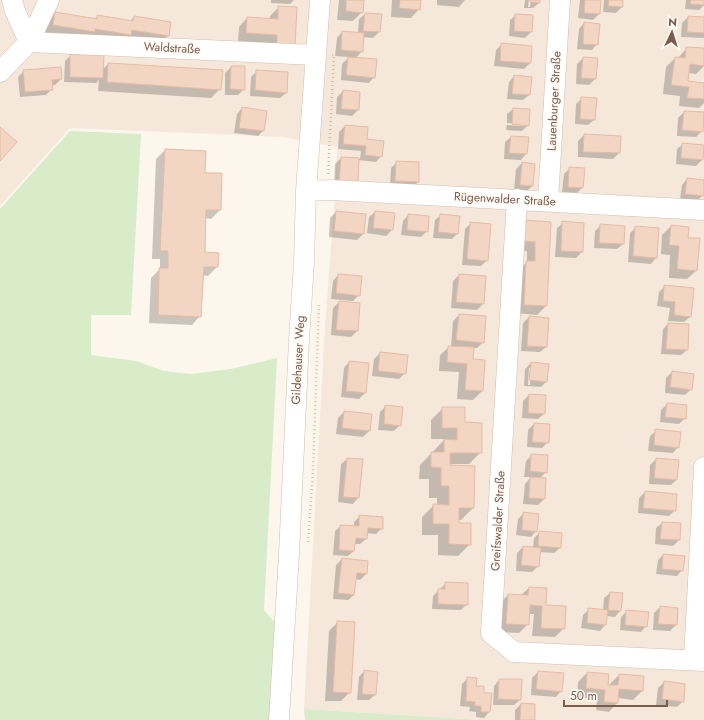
<svg xmlns="http://www.w3.org/2000/svg" width="704" height="720" font-family="Jost,sans-serif">
	<style>
		.residential { fill: #f5e8da }
		.green { fill: #d8ecc9 }
		.shadow { fill: #0003; fill-rule: evenodd }
		.building { fill: #f3d5c3; stroke: #e6bba3 }
		.lines { fill: none; stroke-linecap: round; stroke-linejoin: round }
		.minor-casing { stroke: #d1beb0; stroke-width: 21 }
		.path { stroke: #d9b8a5; stroke-width: 2.5; stroke-dasharray: 1 3; stroke-linecap: butt }
		.minor { stroke: #fff; stroke-width: 20 }
		.labels { text-anchor: middle; dominant-baseline: central; stroke-width: 3; stroke-linejoin: round; paint-order: stroke }
		.street-label { font-size: 12px; fill: #7a5c4d; stroke: #fffaf3 }
	</style>
	<rect width="100%" height="100%" fill="#fdf6ec"/>
	<path class="residential" d="M0,0H704V720H481L304,709L325,326L335,196L337,147L283,137L70,128L0,206Z"/>
	<path class="green" d="M70,131L141,134L131,315H91V355L136,361L164,371L190,374L231,369L277,358L264,610L278,626L271,720H0V209Z
		M304,709L481,720H305Z"/>
	<path class="shadow" d="M271,0H294L290,4L271,3Z
		M339,0H363L362,12L353,21L337,20Z
		M392,0H420L419,9L411,18L391,17Z
		M437,0H465L459,7L437,5Z
		M525,0H529L528,7H530L531,0H539V3L533,8H524Z
		M580,0H600L599,14L593,20L578,18Z
		M604,0H622V7L616,13L603,12Z
		M686,0H704V5L699,10L685,9Z
		M279,7L285,55L238,42L239,27L247,18L270,20V16Z
		M55,13L94,19L98,16L130,21L134,17L168,36L159,44L45,34L47,22Z
		M365,14L381,15L379,32L373,38L363,37L362,51L355,59L374,77L369,83L341,80L342,64L349,57L335,56L337,38L342,32L358,33L359,19Z
		M516,15L531,32L525,38L509,36L510,20Z
		M688,17L704,18V38L681,37L682,23Z
		M584,23L597,44L592,50L577,49L579,29Z
		M502,44L531,47L530,63L524,69L494,66L496,50Z
		M687,48L704,49V66L696,74L688,73L687,82L704,84V103L699,108L679,106L680,96L663,94L666,67L675,58H678Z
		M71,55L102,70L108,64L220,89L211,98L98,91L99,80L96,83L64,82L65,61Z
		M583,58L597,59L595,79L589,85L576,84L577,64Z
		M231,67L244,89L238,95H225V73Z
		M24,71L61,79L55,85H52V89L46,95L20,97L18,77Z
		M257,71L286,93L280,98L250,96L251,77Z
		M514,76L529,95L523,100L507,99L509,82Z
		M343,91L358,110L352,116L336,114L337,97Z
		M582,98L594,120L588,125L575,124L576,104Z
		M242,108L263,131L258,136L234,133L237,114Z
		M513,109L528,125L522,131L506,130L507,125L524,126V124L507,123V114Z
		M684,112L702,131L696,137L677,136L678,118Z
		M345,126L366,140L381,156L376,162L358,160L334,189L335,164L341,158L360,159L361,151L338,149L339,132Z
		M584,135L619,153L613,159L578,157V141Z
		M511,137L526,154L521,160L504,159L505,142Z
		M683,144L702,160L696,166L676,164L677,149Z
		M165,150L205,152L204,174L220,210L211,219L205,218L204,253L217,267L208,276L202,275L200,316L192,325L149,323L151,278L160,269V259H152L156,159Z
		M397,162L418,182L412,188L390,187L391,168Z
		M522,163L534,165L532,186L526,192L514,191L516,169Z
		M570,168L582,188L577,193L562,192L564,174Z
		M687,179L703,195L697,201L680,200L682,185Z
		M336,212L363,234L357,240L329,237L330,218Z
		M375,212L392,230L386,236L367,233L369,217Z
		M408,215L427,231L421,237L401,235L403,221Z
		M441,215L457,234L452,239L433,238L435,220Z
		M471,223L487,260L481,266L462,265L465,229Z
		M550,223L546,306L537,315L515,313L518,271L527,262V251L515,250L516,230Z
		M563,223L583,224L582,252L576,258L555,257L557,228Z
		M601,225L623,244L617,249L594,248L595,231Z
		M671,226L687,239L696,271L687,279L669,278L670,255L661,254L662,235Z
		M636,227L656,258L651,264L628,262L630,233Z
		M338,275L359,295L353,301L331,299L333,281Z
		M459,275L485,277L483,304L477,310L451,308L453,281Z
		M665,286L690,317L684,322L668,321L670,308L657,306L659,292Z
		M339,302L359,304L357,331L351,337L331,335L333,308Z
		M459,315L483,342L477,348H473L472,360L482,391L473,400L457,399L459,372L439,371L440,355L449,347H451L453,321Z
		M529,317L546,347L540,352L521,351L523,323Z
		M668,324L687,350L681,355L661,354L663,329Z
		M380,353L405,373L399,379L372,376L374,359Z
		M349,362L365,393L359,399L341,397L344,368Z
		M531,363L546,382L541,387L524,386L525,369ZM529,368H531L530,385H528Z
		M672,372L691,389L685,395L665,393L666,378Z
		M529,395L544,414L538,419L522,418L523,401Z
		M667,404L685,418L679,424L660,422L661,410Z
		M386,406L400,425L394,431L378,430L380,412Z
		M443,408L464,423L481,452L469,464H449L473,508L461,520H458V524L470,544L458,556L438,555V535H422V517L434,505H437V498H429V479H419L420,465L445,439H431V420Z
		M344,412L369,431L363,437L336,434L338,418Z
		M534,424L548,442L542,448L527,447L528,430Z
		M656,431L678,447L673,453L648,451L650,436Z
		M532,455L546,472L539,479L544,499L538,505L523,504L525,484L531,477H524L526,461Z
		M347,459L358,498L353,504L338,502L341,464Z
		M656,459L676,480L671,485L649,484L650,465Z
		M645,492L675,510L669,516L638,513L639,498Z
		M524,513L536,531L531,537L516,535L518,519Z
		M360,516L382,528L376,534L366,533V539L360,544H354V551L348,556L333,555L335,531L341,526L354,527V522Z
		M662,523L679,540L673,546L655,544L656,528Z
		M540,532L560,548L554,553L540,552L538,566L532,572L516,571L517,553L523,547L533,548L534,538Z
		M663,555L682,570L677,576L656,574L658,560Z
		M342,559L367,562L366,574L360,580L355,579L354,595L348,600L333,599L336,565Z
		M446,583L467,604L461,610L432,609L433,596Z
		M529,588L564,628L555,637L532,636L534,614H529L528,624L519,633L498,632L499,604L508,595H521Z
		M610,593L620,611L615,617L606,616L605,625L600,631L581,628L583,615L589,609L603,611L604,598Z
		M660,607L676,625L670,631L653,630L654,613Z
		M627,611L646,626L641,632L620,630L621,617Z
		M338,622L350,692L341,701H325L329,631Z
		M364,671L375,695L369,700H357L359,677Z
		M538,672L561,691L556,697L531,695L532,678Z
		M587,673L607,686H610V684L619,675L642,691L633,700L618,698L617,703L609,712L596,710L597,699L577,697L578,682Z
		M468,678L483,694L489,712L484,718L476,717V712L469,711L470,707L460,706L462,684Z
		M499,680L520,700L514,705H493L494,686Z
		M664,682L683,701L677,707L656,705L658,688Z
		M521,704L534,720H515V710Z"/>
	<path class="building" d="M346,0H364L363,13L346,11Z
		M400,0H421L420,10L399,8Z
		M530,0H540V3L530,2Z
		M585,0H601L600,14L584,13Z
		M609,0H623V7L608,6Z
		M691,0H704V5L690,4Z
		M278,6L297,7L295,46L277,45V35L246,33L247,17L278,19Z
		M55,12L97,19V15L133,21L134,16L171,22L169,36L132,30L131,35L95,29V32L53,25Z
		M365,13L382,14L380,32L363,31Z
		M515,14L533,15L532,32L514,31Z
		M688,16L704,17V33L687,32Z
		M584,22L600,24L598,45L583,44Z
		M342,31L364,33L363,52L341,50Z
		M501,43L532,46L531,63L500,61Z
		M686,47L704,48V66L690,64L688,81L704,83V99L687,98L689,87L671,85L675,57L685,58Z
		M70,54L104,55L103,78L70,77Z
		M348,57L377,59L375,78L346,75Z
		M583,57L598,58L596,79L581,78Z
		M108,63L223,70L221,90L107,82Z
		M231,66H245V90L230,89Z
		M61,67L62,79L52,80L53,90L25,92L23,70Z
		M256,70L288,72L287,93L255,90Z
		M514,75L532,77L530,95L512,94Z
		M343,90L360,92L359,110L341,109Z
		M581,97L597,98L595,120L580,119Z
		M242,107L267,111L264,131L239,128Z
		M513,108L530,109L529,126L512,124Z
		M684,111L704,112L703,132L682,130Z
		M345,125L368,127L367,139L384,141L382,157L365,155L366,146L343,144Z
		M0,127L17,142L0,161Z
		M584,134L621,136L620,153L583,152Z
		M511,136L529,137L527,154L509,153Z
		M682,143L704,145L703,160L681,158Z
		M165,149L206,151L205,173H222L221,210H206L205,252L219,253L218,267H204L201,317L158,315L159,268H168V251H160Z
		M341,157L359,158L358,184L339,183Z
		M396,161L419,162V182L395,181Z
		M522,162L535,164L533,186L520,185Z
		M569,167L585,168L583,188L568,187Z
		M687,178L704,180V196L685,194Z
		M336,211L366,214L364,234L334,231Z
		M375,211L395,213L393,230L373,228Z
		M408,214L429,216L428,232L407,230Z
		M440,214L460,216L458,234L438,232Z
		M525,220L551,222L547,306L524,305L526,261H535V242L524,241Z
		M562,221L584,223L583,252L561,251Z
		M470,222L491,224L488,261L467,259Z
		M600,224L625,226L624,244L599,243Z
		M671,225L689,227L688,238H700L697,271L677,269L679,246L669,245Z
		M635,226L659,228L657,258L633,256Z
		M338,274L362,276L360,296L336,293Z
		M459,274L486,276L484,304L456,302Z
		M664,285L694,288L691,317L674,315L675,302L663,301Z
		M339,301L360,303L358,331L336,330Z
		M459,314L486,316L484,343L456,340Z
		M529,316L549,318L547,347L527,346Z
		M668,323L689,324L688,350L666,349Z
		M448,346L474,347L473,359L485,360L483,391L465,390L467,364L447,362Z
		M380,352L408,355L406,374L378,371Z
		M349,361L369,363L366,393L346,391Z
		M531,362L549,364L547,382L529,380Z
		M672,371L694,374L692,390L670,387Z
		M529,394L546,395L545,414L528,413Z
		M667,403L687,405L686,419L665,417Z
		M385,405L403,407L401,426L384,424Z
		M442,407H465V422L482,423V453H450V465L475,466L474,508H459V523H471V545L449,544V524H433V504L449,505V486H441V468L431,467V452H444V439L457,440V428H442Z
		M344,411L372,414L370,431L342,428Z
		M534,423L550,424L549,443L532,442Z
		M655,429L681,432L679,448L654,445Z
		M531,454L548,455L547,473L530,471Z
		M347,458L363,459L359,498L343,497Z
		M656,458L679,460L677,480L654,478Z
		M530,477L546,478L545,499L529,498Z
		M645,491L677,494L676,511L643,508Z
		M523,512L539,514L537,532L522,530Z
		M359,515L383,517V529L368,528L367,539L356,538L354,551L339,550L340,525L359,526Z
		M662,522L681,523L680,540L660,539Z
		M539,531L562,533L561,548L538,546Z
		M523,546L541,548L539,567L521,565Z
		M663,554L685,556L683,571L662,569Z
		M342,558L368,561L367,574L357,573L354,595L338,593Z
		M445,582L468,583V605L438,604V589H445Z
		M529,587L547,588L546,605L566,606L565,629L541,628L542,606L530,605L529,625L506,624L508,594L528,595Z
		M610,592L623,593L621,611L608,610Z
		M660,606L678,608L677,625L658,624Z
		M588,608L608,610L606,625L587,623Z
		M626,610L649,612L647,627L625,625Z
		M337,621L355,622L351,693L333,692Z
		M364,670L378,672L376,695L362,694Z
		M538,671L564,673L562,692L536,689Z
		M587,672L609,674L608,685H618L619,674L644,676L643,691L619,689L618,703L604,702L605,690L586,688Z
		M467,677L477,678L476,686H484V693H492L490,712H481V706H475V702L466,701Z
		M499,679H522L521,700L498,699Z
		M664,681L685,684L684,702L662,699Z
		M521,703L535,704V720H520Z"/>
	<g class="lines">
		<g class="minor-casing">
			<path id="minor" d="M12,0L15,11L29,42
				M29,42L316,55
				M0,72L29,42L49,0
				M306,191L331,190L704,210
				M517,199L491,633L514,652L704,661
				M548,201L560,0
				M694,659L704,467
				M279,720L289,554L299,340L304,262L306,191L320,0"/>
		</g>
		<path class="path" d="M328,174L334,55H332
			M308,542L313,471L319,303"/>
		<use href="#minor" class="minor"/>
	</g>
	<g class="labels">
		<g class="street-label">
			<text transform="translate(172 48) rotate(3)">Waldstraße</text>
			<text transform="translate(554 101) rotate(-87)">Lauenburger Straße</text>
			<text transform="translate(505 199) rotate(3)">Rügenwalder Straße</text>
			<text transform="translate(298 360) rotate(-87)">Gildehauser Weg</text>
			<text transform="translate(498 521) rotate(-87)">Greifswalder Straße</text>
		</g>
	</g>
	<g transform="translate(672 32) rotate(4)" stroke="#fffaf3" stroke-width="3" paint-order="stroke">
	<path d="M0-3L7 15L0 10L-7 15Z" fill="#7a5c4d"/>
	<text y="-6" font-size="11" font-weight="bold" text-anchor="middle" fill="#7a5c4d">N</text>
	</g>
	<path d="M564 700v6h103v-6" fill="none" stroke="#7a5c4d" stroke-width="2"/>
	<text x="570" y="700" font-size="12" fill="#7a5c4d" stroke="#fffaf3" stroke-width="3" paint-order="stroke">50 m</text>
</svg>
